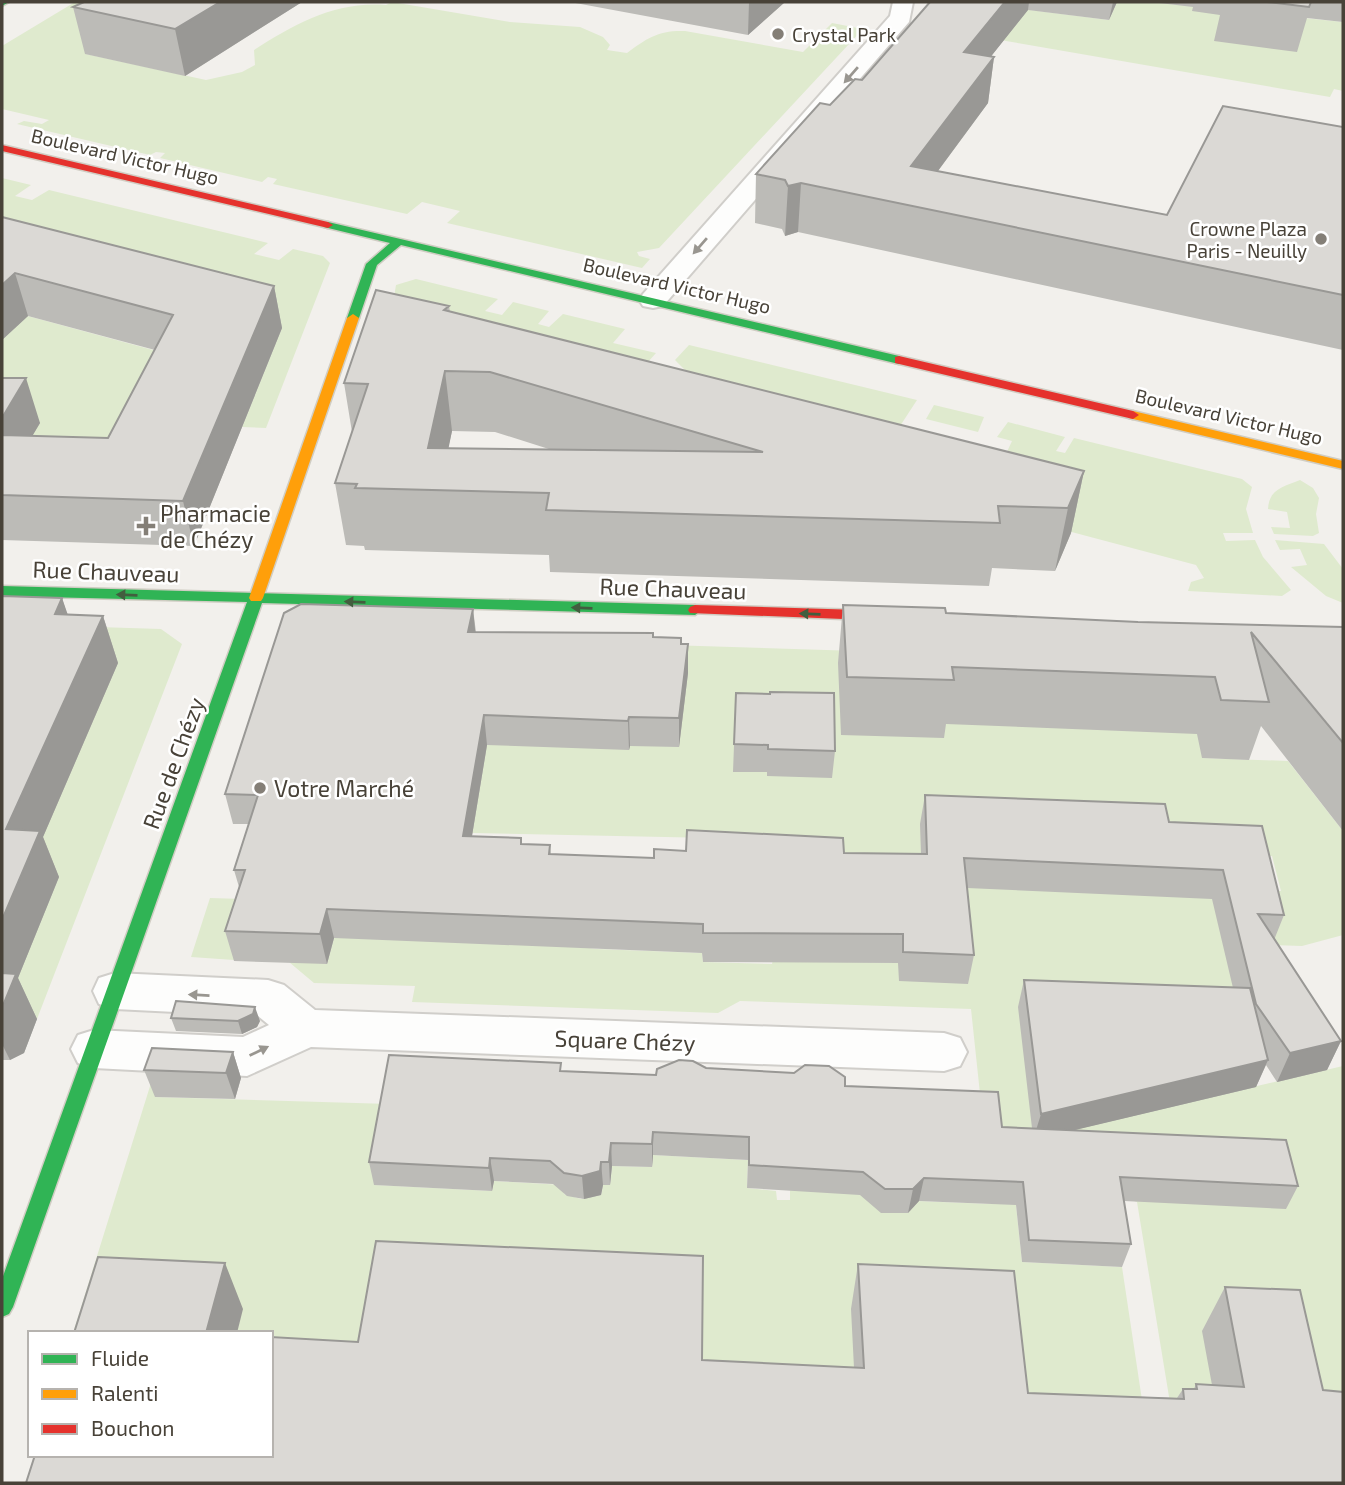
<svg xmlns="http://www.w3.org/2000/svg" width="1345" height="1485" font-family="'Exo 2',sans-serif">
	<style>
		.green { fill: #dfeace }
		.lines { fill: none; stroke-linecap: round; stroke-linejoin: round }
		.street-casing { stroke: #d0ceca; stroke-width: 4 }
		.fast-casing { stroke: #d0cdc3; stroke-width: 3 }
		.slow-casing { stroke: #d0cdc3; stroke-width: 3 }
		.jam-casing { stroke: #d0cdc3; stroke-width: 3 }
		.street { fill: #fdfdfc; fill-rule: evenodd }
		.fast { fill: #30b455; fill-rule: evenodd }
		.slow { fill: #ff9f0a; fill-rule: evenodd }
		.jam { fill: #e5322d; fill-rule: evenodd }
		.wall { fill: #bcbbb7; fill-rule: evenodd }
		.shaded-wall { fill: #999895 }
		.building { fill: #dbd9d5; stroke: #999895; stroke-width: 2; fill-rule: evenodd }
		.oneway { fill: #999690 }
		.oneway2 { fill: #425e3f }
		.poi-dot { fill: #847f77; stroke: #fff; stroke-width: 2.5 }
		.labels { text-anchor: middle; dominant-baseline: central; stroke-width: 5; stroke-linejoin: round; paint-order: stroke }
		.far-poi-label { font-size: 19px; fill: #484238; stroke: #fff; text-anchor: start }
		.far-street-label { font-size: 19px; fill: #484238; stroke: #fff }
		.poi-label { font-size: 23px; fill: #484238; stroke: #fff; text-anchor: start }
		.street-label { font-size: 23px; fill: #484238; stroke: #fff }
	</style>
	<rect width="100%" height="100%" fill="#f2f0ec"/>
	<path class="green" d="M75,2H149L86,54L206,80L242,72L255,65L254,50C295,24 335,1 386,5L392,2L510,22L580,27L603,37L610,45L607,50L627,53C647,38 659,30 685,31L803,52L832,23L863,29L659,248L637,252L639,256L650,259L642,268L447,223L460,211L422,202L407,214L273,184L277,179L268,177L262,182L160,158L165,153L156,152L150,155L17,124L24,121L42,124L49,120L2,109V46Z
		M929,2H1034L1030,10L1109,20L1117,2H1151L1343,22V91L1334,89L1330,97L1000,40L927,24Z
		M2,178L31,185L15,196L32,200L49,190L268,243L254,254L279,260L293,249L323,256L330,263L266,428L242,427L280,332L2,256Z
		M416,279L498,299L485,311L502,315L513,302L549,311L538,324L549,327L563,314L625,329L613,343L656,353L604,411L393,303L396,285Z
		M2,309L190,360L122,483L2,422Z
		M689,345L917,400L874,466L687,372L675,360Z
		M934,405L984,417L978,432L926,419Z
		M1008,422L1065,437L1056,451L1065,453L1074,438L1242,479L1252,487L1246,509L1253,533H1223L1226,541L1255,540L1263,557L1291,590L1282,596L1188,591L1191,582L1204,578L1196,565L981,508L1012,441L997,437Z
		M1300,480L1313,488L1319,498L1316,514L1319,533L1313,536L1274,534L1271,527L1290,528L1287,512L1268,509C1269,489 1283,487 1300,480Z
		M1275,540L1324,544L1343,569V603L1326,596L1291,567L1307,565L1300,549L1280,550Z
		M2,624L161,629L182,644L37,1019L2,1018Z
		M504,640L1343,666L1214,681L1202,758L1288,761L1343,831V935L1302,946L1272,945L1259,891H1281L1272,856L1202,854L1257,1086L1343,1066V1452L1220,1429L1174,1427L1137,1202L986,1150L971,1009L740,1001L718,1013L412,1002L415,986L314,983L289,962L327,963L340,916L597,949L702,953L703,962L772,964L773,959L898,963L968,984L713,838L472,833Z
		M210,898L243,899L234,960L191,957Z
		M156,1067L155,1097L390,1104L375,1185L492,1191L494,1181L563,1185L564,1194L581,1199L601,1195L603,1185H610L612,1166L652,1167L653,1155L748,1160L747,1188L776,1191L777,1200H790V1179L869,1196L908,1213L917,1201L990,1204L1015,1196L1022,1262L1122,1267L1148,1440L377,1355L271,1379V1333H237L242,1309L112,1333H73Z"/>
	<g class="lines">
		<g class="street-casing">
			<path id="street" d="M893,2H913L909,22L663,306L653,308L643,306L639,300L643,294L890,16Z
				M115,973L268,980L284,985L315,1010L944,1033L960,1038L967,1052L960,1066L944,1071L311,1047L247,1076L94,1068L78,1063L71,1049L78,1035L94,1030L243,1037L269,1025L258,1016L115,1009L99,1004L93,991L99,978Z"/>
		</g>
		<g class="fast-casing">
			<path id="fast" d="M2,2H9L2,6Z
				M328,222L899,356L905,360L899,364L401,245L377,265L359,318L353,322L347,318L366,264L390,243L324,227V223Z
				M2,586L695,605L702,610L695,615L262,603L13,1307L9,1314L2,1317V1279L247,602L2,596Z"/>
		</g>
		<g class="slow-casing">
			<path id="slow" d="M353,314L359,318L263,598L261,601H251L249,598L347,318Z
				M1133,411L1343,461V469L1129,418L1127,415Z"/>
		</g>
		<g class="jam-casing">
			<path id="jam" d="M2,145L328,222L333,225L328,228L2,151Z
				M899,356L1133,411L1139,415L1133,419L895,363V357Z
				M695,605L893,611L900,616L893,621L690,613L688,610L690,607Z"/>
		</g>
		<use href="#street" class="street"/>
		<use href="#fast" class="fast"/>
		<use href="#slow" class="slow"/>
		<use href="#jam" class="jam"/>
	</g>
	<path class="wall" d="M84,2H302L185,76L85,54L73,7Z
		M570,2H785L748,35Z
		M930,2H1117L1109,20L1028,10L991,56L994,57L988,103L938,171L1167,215L1343,127V350L798,232L785,236L782,229L755,223L756,174L830,105L862,80Z
		M1151,2H1343V22L1307,18L1297,52L1214,41L1220,15L1192,11L1193,7Z
		M2,217L274,286L282,328L194,546L2,540V378L40,423L32,436L108,438L155,350L28,316L2,340Z
		M449,306L450,312L1084,471L1071,533L1055,571L992,568L989,586L550,572L549,555L365,550L364,546L346,545L335,483L352,432L344,383ZM452,431L495,432L552,450L448,448Z
		M2,596L62,598L67,614L103,616L118,663L43,837L59,877L18,978L37,1019L24,1053L10,1060H2Z
		M843,605L946,613L1138,622L1343,627V831L1261,726L1249,760L1202,758L1197,734L946,724L944,738L841,735L838,663Z
		M473,609L476,632L653,637L681,644L688,673L679,747L630,746L629,750L487,745L472,836L521,838L522,844L550,845L551,854L654,858L686,851L921,854L920,824L925,795L1169,822L1284,915L1274,940L1341,1041L1327,1070L1277,1082L1266,1065L1256,1087L1074,1130L1298,1186L1286,1209L1124,1201L1131,1244L1122,1267L1022,1262L1016,1205L919,1201L908,1213H881L860,1195L747,1188L748,1160L653,1155L652,1167L612,1166L610,1185H603L601,1195L584,1199L567,1196L553,1184L494,1181L492,1191L374,1185L369,1162L562,1071L656,1075L706,1068L845,1086L1002,1127L1032,1128L1018,1007L1024,980L1233,988L1212,899L967,888L974,955L968,984L899,981L898,963L703,962L702,953L334,938L327,964L234,961L225,931L239,887L234,870L249,824H233L225,794Z
		M736,693L835,751L832,778L767,776V772H733Z
		M171,1018L260,1021L257,1027L242,1034L176,1031Z
		M233,1052L241,1078L235,1099L155,1097L144,1070Z
		M858,1264L1028,1393L1177,1398L1183,1389H1194L1196,1384L1212,1385L1202,1331L1225,1287L1323,1390L1343,1483L702,1360L854,1368L851,1309Z"/>
	<path class="shaded-wall" d="M220,2H302L185,76L175,29Z
		M749,2H785L748,35Z
		M1005,2H1029L1028,10L958,98L964,52Z
		M1113,2H1117L1109,20Z
		M994,57L988,103L912,206L911,166Z
		M801,183L798,232L785,236L788,186Z
		M15,273L28,316L2,340V285Z
		M274,286L282,328L194,546L183,501Z
		M445,371L452,431L440,490L428,448Z
		M26,378L40,423L7,479L2,464V418Z
		M1084,471L1071,533L1055,571L1068,508Z
		M62,598L78,644L55,614Z
		M473,609L476,639L468,632Z
		M103,616L118,663L43,837L59,877L18,978L37,1019L24,1053L10,1060L2,1044V920L6,829Z
		M688,644V673L679,747V718Z
		M484,715L487,745L467,866L463,836Z
		M629,717L630,746L629,750L628,721Z
		M327,909L334,938L327,964L320,934Z
		M255,1007L260,1021L257,1027L242,1034L238,1021Z
		M1341,1041L1327,1070L1277,1082L1290,1053Z
		M233,1052L241,1078L235,1099L226,1073Z
		M1268,1060L1256,1087L1033,1140L1041,1114Z
		M653,1132V1155L652,1167V1144Z
		M611,1143L612,1166L610,1185L609,1162Z
		M490,1158L494,1181L492,1191L489,1168Z
		M601,1162L603,1185L601,1195L584,1199L582,1176Z
		M924,1178L919,1201L908,1213L913,1189Z
		M225,1263L243,1309L237,1333H206Z"/>
	<path class="building" d="M84,2H220L175,29L73,7Z
		M930,2H1005L964,52L994,57L911,166L1167,215L1223,106L1343,127V295L801,183L788,186L785,180L756,174L820,103L830,105L855,79L862,80Z
		M1267,2H1311L1309,7Z
		M2,217L274,286L183,501L2,495V435L108,438L173,315L15,273L2,285Z
		M376,290L449,306L444,310L1084,471L1068,508L998,506L1000,523L546,510L549,493L355,488L357,484L335,483L368,384L344,383ZM445,371L490,372L763,452L428,448Z
		M2,378H26L2,418Z
		M2,596L62,598L55,614L103,616L6,829L40,831L2,920Z
		M301,604L473,609L468,632L653,633V637L681,638V644H688L679,718L629,717L628,721L484,715L463,836L521,838V844L550,845L549,854L654,858V849L686,851L687,830L843,838L844,853L927,854L925,795L1165,804L1169,822L1262,826L1284,915L1258,914L1341,1041L1290,1053L1256,1004L1223,870L964,858L974,955L903,952V934L703,933V924L327,909L320,934L225,931L245,870H234L258,795L225,794L284,613Z
		M843,605L945,608L946,613L1138,622L1343,627V743L1251,632L1269,702L1221,700L1215,677L952,667L954,680L847,677Z
		M770,692L834,693L835,751L768,749V745L734,744L736,693L770,694Z
		M2,973L16,974L2,1008Z
		M1024,980L1250,988L1268,1060L1041,1114Z
		M176,1001L255,1007L253,1014L238,1021L171,1018Z
		M152,1048L233,1052L226,1073L144,1070Z
		M389,1055L561,1063L560,1071L656,1075L657,1069L679,1060L693,1061L706,1068L794,1073L805,1065L829,1066L845,1077V1086L998,1092L1002,1127L1286,1140L1298,1186L1120,1177L1131,1244L1029,1240L1023,1182L924,1178L913,1189H885L863,1172L749,1165V1137L653,1132L652,1144L611,1143L609,1162H601L600,1171L582,1176L564,1173L550,1161L490,1158L489,1168L369,1162Z
		M376,1241L703,1256L702,1360L864,1368L858,1264L1014,1271L1028,1393L1184,1399L1183,1389H1197L1196,1384L1244,1387L1225,1287L1300,1290L1323,1390L1343,1392V1483H26L35,1455H271V1337L358,1342Z
		M98,1257L225,1263L206,1333H74Z"/>
	<defs><path id="oneway-solid" d="M-6-.8H1V-3.2L6.5 0L1 3.2V.8H-6Z" transform="scale(1.75)"/></defs>
	<g class="oneway">
		<use href="#oneway-solid" transform="translate(851 75) rotate(131)"/>
		<use href="#oneway-solid" transform="translate(700 246) rotate(131)"/>
		<use href="#oneway-solid" transform="translate(199 995) rotate(-177)"/>
		<use href="#oneway-solid" transform="translate(259 1051) rotate(-26)"/>
	</g>
	<g class="oneway2">
		<use href="#oneway-solid" transform="translate(127 595) rotate(-178)"/>
		<use href="#oneway-solid" transform="translate(355 602) rotate(-178)"/>
		<use href="#oneway-solid" transform="translate(582 608) rotate(-178)"/>
		<use href="#oneway-solid" transform="translate(810 614) rotate(-178)"/>
	</g>
	<g class="poi-dot">
		<circle cx="778" cy="34" r="7"/>
		<circle cx="1321" cy="239" r="7"/>
		<path d="M142.5 515.5h7v7h7v7h-7v7h-7v-7h-7v-7h7z"/>
		<circle cx="260" cy="788" r="7"/>
	</g>
	<g class="labels">
		<g class="far-poi-label">
			<text x="792" y="34">Crystal Park</text>
			<text x="1307" y="228" text-anchor="end">Crowne Plaza<tspan x="1307" dy="22">Paris - Neuilly</tspan></text>
		</g>
		<g class="far-street-label">
			<text transform="translate(125 156) rotate(13)">Boulevard Victor Hugo</text>
			<text transform="translate(677 285) rotate(13)">Boulevard Victor Hugo</text>
			<text transform="translate(1229 416) rotate(13)">Boulevard Victor Hugo</text>
		</g>
		<g class="poi-label">
			<text x="160" y="513">Pharmacie<tspan x="160" dy="26">de Chézy</tspan></text>
			<text x="274" y="788">Votre Marché</text>
		</g>
		<g class="street-label">
			<text transform="translate(106 571) rotate(2)">Rue Chauveau</text>
			<text transform="translate(673 588) rotate(2)">Rue Chauveau</text>
			<text transform="translate(173 763) rotate(-70)">Rue de Chézy</text>
			<text transform="translate(625 1040) rotate(2)">Square Chézy</text>
		</g>
	</g>
	<rect width="1345" height="1485" fill="none" stroke="#484238" stroke-width="7"/>
	<rect x="28" y="1331" width="245" height="126" fill="#ffffff" stroke="#b6b3af" stroke-width="2"/>
	<rect x="42" y="1354" width="35" height="10" fill="#30b455" stroke="#b6b3af" stroke-width="2"/>
	<text x="91" y="1366" font-size="21" fill="#484238">Fluide</text>
	<rect x="42" y="1389" width="35" height="10" fill="#ff9f0a" stroke="#b6b3af" stroke-width="2"/>
	<text x="91" y="1401" font-size="21" fill="#484238">Ralenti</text>
	<rect x="42" y="1424" width="35" height="10" fill="#e5322d" stroke="#b6b3af" stroke-width="2"/>
	<text x="91" y="1436" font-size="21" fill="#484238">Bouchon</text>
</svg>
